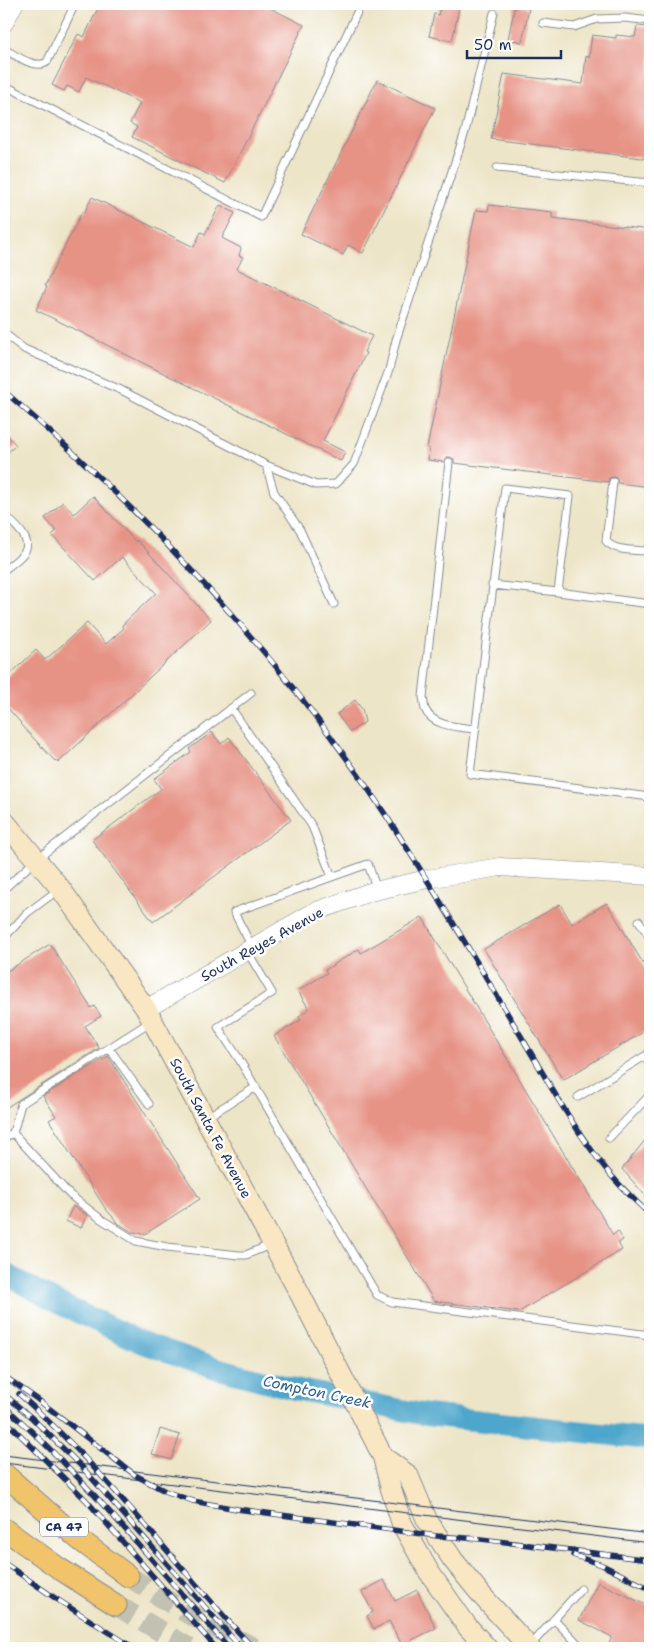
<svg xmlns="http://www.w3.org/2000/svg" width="654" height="1652" font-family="'Shantell Sans',sans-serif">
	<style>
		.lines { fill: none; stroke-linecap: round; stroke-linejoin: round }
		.river { stroke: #4ea6cb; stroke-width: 22 }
		.building { fill: #e69284 }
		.primary-tunnel { stroke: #c3c1b2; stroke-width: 21; stroke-dasharray: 21 11; stroke-linecap: butt }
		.service-casing { stroke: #848a92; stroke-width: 9 }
		.tertiary-casing { stroke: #848a92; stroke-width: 19 }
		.secondary-casing { stroke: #848a92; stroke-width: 22 }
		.primary-casing { stroke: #848a92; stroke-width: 23 }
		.service { stroke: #fff; stroke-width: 7 }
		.tertiary { stroke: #fff; stroke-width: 18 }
		.secondary { stroke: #f9e7c3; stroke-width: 20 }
		.primary { stroke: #f1c36a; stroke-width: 21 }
		.tram { stroke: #1b2f5e; stroke-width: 1 }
		.rail-casing { stroke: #1b2f5e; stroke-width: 5.5 }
		.rail { stroke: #fff; stroke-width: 4; stroke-dasharray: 11; stroke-linecap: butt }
		.labels { text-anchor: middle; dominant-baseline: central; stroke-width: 5; stroke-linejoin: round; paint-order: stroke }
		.shield { fill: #fff; stroke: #5f6d8e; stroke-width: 1 }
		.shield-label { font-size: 12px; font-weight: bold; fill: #1b2f5e }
		.street-label { font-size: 14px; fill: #1b2f5e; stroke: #fff }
		.water-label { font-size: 15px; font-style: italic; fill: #2f5f8a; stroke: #fff }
	</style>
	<rect width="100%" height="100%" fill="#fff"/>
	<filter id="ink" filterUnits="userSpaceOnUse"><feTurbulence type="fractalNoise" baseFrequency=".02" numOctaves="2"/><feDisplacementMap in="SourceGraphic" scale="10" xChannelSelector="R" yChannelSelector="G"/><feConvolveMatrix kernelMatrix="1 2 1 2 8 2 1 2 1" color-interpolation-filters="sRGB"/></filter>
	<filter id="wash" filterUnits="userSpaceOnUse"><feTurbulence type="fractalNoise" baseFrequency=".0096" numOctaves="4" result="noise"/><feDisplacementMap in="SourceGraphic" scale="20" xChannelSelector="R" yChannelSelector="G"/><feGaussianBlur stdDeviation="1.12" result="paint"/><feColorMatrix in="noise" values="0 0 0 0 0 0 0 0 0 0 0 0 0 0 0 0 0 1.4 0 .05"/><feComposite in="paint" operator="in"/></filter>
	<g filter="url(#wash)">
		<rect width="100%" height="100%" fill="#ede5c7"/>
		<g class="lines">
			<path class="river" d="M4,1273L54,1301L141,1342L216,1368L295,1389L427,1415L650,1439"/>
		</g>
		<g id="blocks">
			<path class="building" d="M100,4H262L304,25L225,183L132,137L137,127L130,123L140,103L86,77L79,92L67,86L64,91L52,85L78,34L84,37Z
				M441,4H460L452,41L429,36L434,14L438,15Z
				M515,5L529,8L522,42L508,39Z
				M637,26L650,27V159L491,139L504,74L583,84L586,56L589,57L592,35L616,38V35L635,37Z
				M377,80L435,108L363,253L348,245L343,255L301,234Z
				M92,197L194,247L201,232L205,234L220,205L235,213L222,238L241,248L239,256L243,257L237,269L372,336L364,352L366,353L323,441L345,452L341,461L36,310L47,287L45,286L82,212L84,213Z
				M489,205L552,212V218L650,230V487L618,483L617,478L613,477L609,478L608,482L454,463V459L450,457H446L444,462L428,460L429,448H427L476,210L488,211Z
				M4,431L16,445L4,456Z
				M93,496L136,542L137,540L211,620L58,763L56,760L55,761L20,724L21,723L4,704V680L36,650L45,660L87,623L106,644L124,628L122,625L156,593L122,557L95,581L52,535L56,531L45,518L63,502L74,514Z
				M355,700L362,709L365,722L350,732L337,714Z
				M212,732L221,744L229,737L291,820L153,922L92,840L161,789L154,779L191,752L189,749Z
				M607,903L650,975V1028L563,1080L484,949L560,904L572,924Z
				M422,917L613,1235L618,1231L623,1240L618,1243L622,1250L519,1312L434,1301L274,1036L301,1020L299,1016L309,1009L298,991L327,973L325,970L359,949L361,953Z
				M50,944L91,1008L94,1006L101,1016L85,1026L99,1048L4,1109V973Z
				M108,1056L200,1199L145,1234L132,1232L118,1223L105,1208L49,1120L56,1116L43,1096Z
				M650,1134V1201L622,1169Z
				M73,1206L87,1215L81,1228L66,1221Z
				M160,1429L180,1435L171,1460L152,1454Z
				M384,1580L395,1601L417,1590L436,1628L402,1645L389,1621L374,1629L367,1616L373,1612L362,1592Z
				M598,1582L650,1607V1648H607L612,1637L579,1620Z"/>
		</g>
	</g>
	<g filter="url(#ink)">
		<use href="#blocks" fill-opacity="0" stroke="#848a92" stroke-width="1"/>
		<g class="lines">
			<path class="primary-tunnel" d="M128,1576L180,1609L254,1648
				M116,1605L189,1648"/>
			<g class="service-casing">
				<path id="service" d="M543,23L574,27L597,19L625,18L650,21
					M4,49C15,55 36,70 47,62L75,4
					M4,85L261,217L361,4
					M497,168L650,183
					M4,333L24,349L121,390L266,465L316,485L336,484L354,464L389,370L396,340L465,132L494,13
					M449,462L423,697C424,701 424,706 425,709C432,727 460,727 475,729
					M266,465L274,492L300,530L334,604
					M613,482L606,541C615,552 637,550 650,551
					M4,514C11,522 33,538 25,551C21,558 10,565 4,570
					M492,585L558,592L570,496L505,488L470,774L650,797
					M558,592L650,604
					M231,708L312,826L332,877
					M4,889L37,859L251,693
					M639,921L650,937
					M4,938L27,913L58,890
					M252,947L234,912L368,864L377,890
					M247,951L272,993L218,1027L239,1059L377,1295L392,1302L650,1335
					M150,1022L21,1104L13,1133L70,1195L101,1219L136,1241L167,1247L239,1255H246L272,1244
					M109,1048L149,1104
					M578,1097L650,1053
					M207,1117L256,1087
					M4,1138L13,1133
					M609,1138L650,1095
					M554,1619L582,1648
					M531,1645L581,1589"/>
			</g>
			<g class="tertiary-casing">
				<path id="tertiary" d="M4,23L14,4
					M146,1009L314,912L370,892L427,879L500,867L650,876"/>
			</g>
			<g class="secondary-casing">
				<path id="secondary" d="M4,821L60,888L146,1009L299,1292L383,1457L391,1489L402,1524L429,1572L467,1626L487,1648
					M383,1457L408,1475L427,1520L453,1560L484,1598L530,1648"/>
			</g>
			<g class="primary-casing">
				<path id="primary" d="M4,1474L80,1540L128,1576
					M4,1529L60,1569L116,1605"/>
			</g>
			<use href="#service" class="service"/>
			<use href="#tertiary" class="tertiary"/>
			<use href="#secondary" class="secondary"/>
			<use href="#primary" class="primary"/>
			<path class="tram" d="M4,1455L650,1534
				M4,1463L650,1543"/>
			<g class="rail-casing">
				<path id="rail" d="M4,391C148,515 280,655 385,814C432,885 474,958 518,1031C546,1078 572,1127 606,1169C619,1186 635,1200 650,1215
					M4,1376L37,1399L135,1475L165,1491L193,1501L237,1509L437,1536L481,1539L650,1560
					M4,1394L32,1418L82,1467L241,1648
					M19,1394C106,1470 174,1564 253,1648
					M4,1406C87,1479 156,1566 229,1648
					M4,1419L86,1500L216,1648
					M573,1555L602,1565L650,1589
					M4,1563L58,1600L134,1648"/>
			</g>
			<use href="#rail" class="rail"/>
		</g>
	</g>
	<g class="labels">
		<rect class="shield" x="40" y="1517.5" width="48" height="19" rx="4"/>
		<g class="shield-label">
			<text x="64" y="1527">CA 47</text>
		</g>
		<g class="street-label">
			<text transform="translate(262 944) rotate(-29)">South Reyes Avenue</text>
			<text transform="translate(211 1128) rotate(62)">South Santa Fe Avenue</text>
		</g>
		<g class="water-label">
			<text transform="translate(317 1392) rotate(12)">Compton Creek</text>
		</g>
	</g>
	<rect width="654" height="1652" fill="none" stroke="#fff" stroke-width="20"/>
	<path d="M467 50v8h94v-8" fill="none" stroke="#1b2f5e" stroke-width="2.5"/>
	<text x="474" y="50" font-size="15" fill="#1b2f5e" stroke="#ffffff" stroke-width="4" paint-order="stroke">50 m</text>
</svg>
